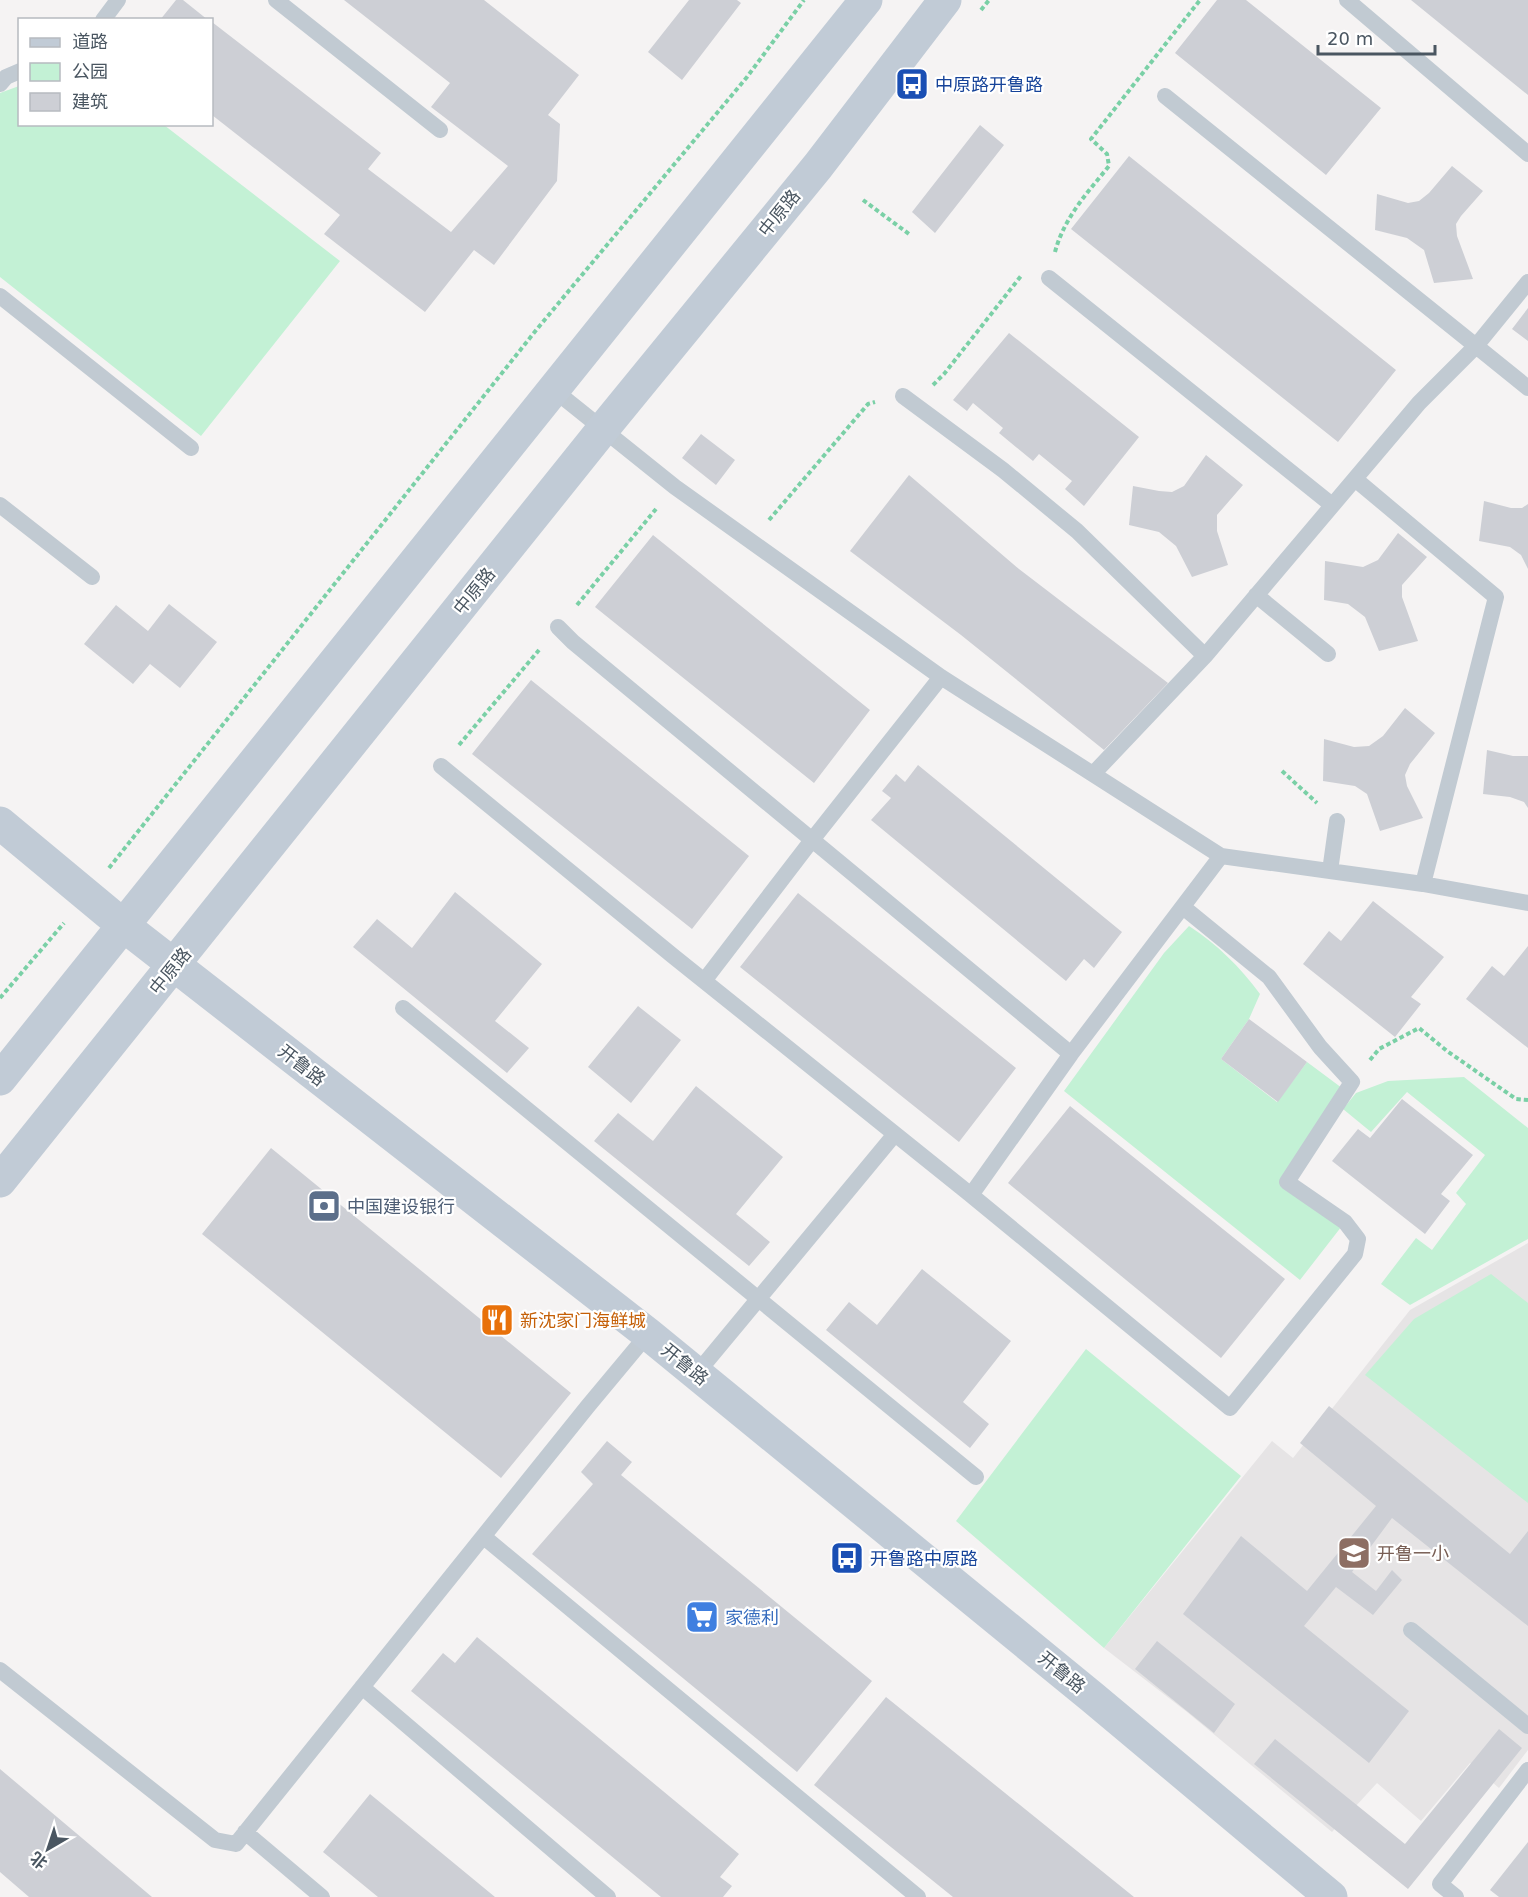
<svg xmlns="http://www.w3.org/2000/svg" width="1528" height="1897" font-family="'DejaVu Sans','Noto Sans SC',sans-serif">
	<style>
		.education { fill: #e6e4e5 }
		.green { fill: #c3f1d5 }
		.building { fill: #cdcfd5 }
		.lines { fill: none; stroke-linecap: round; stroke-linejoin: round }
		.path { stroke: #7ad0a6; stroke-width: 4; stroke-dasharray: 4.5 3; stroke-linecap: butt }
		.lane { stroke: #c1cad2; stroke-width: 16 }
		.secondary { stroke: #c1cbd6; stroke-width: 33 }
		.labels { text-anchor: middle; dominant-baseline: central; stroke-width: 4.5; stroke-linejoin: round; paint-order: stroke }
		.transit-label { font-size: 18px; fill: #164399; stroke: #fff; text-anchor: start }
		.street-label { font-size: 18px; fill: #4a5661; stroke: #fff }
		.service-label { font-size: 18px; fill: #4e5e75; stroke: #fff; text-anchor: start }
		.food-label { font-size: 18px; fill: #c56008; stroke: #fff; text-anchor: start }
		.education-label { font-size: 18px; fill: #785e54; stroke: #fff; text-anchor: start }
		.shop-label { font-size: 18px; fill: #366cbe; stroke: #fff; text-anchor: start }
	</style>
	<rect width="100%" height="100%" fill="#f5f3f3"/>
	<path class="education" d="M1528,1243V1750L1499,1788L1470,1763L1421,1821L1377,1783L1332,1832L1187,1712L1104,1648L1272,1441L1293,1458L1410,1310Z"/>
	<path class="green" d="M19,86L20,124L164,125L340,261L201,436L0,277V93Z
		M1189,926C1217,944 1240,967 1260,994L1249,1019L1221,1059L1277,1102L1307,1062L1346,1091L1287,1182L1345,1222L1300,1280L1064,1091L1164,953Z
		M1464,1077L1528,1128V1239L1410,1305L1381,1284L1416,1238L1432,1250L1466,1204L1456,1193L1485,1155L1407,1092L1371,1132L1343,1109L1356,1093L1388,1081Z
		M1491,1274L1528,1303V1503L1365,1375L1414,1319Z
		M1086,1349L1241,1476L1104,1648L956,1521Z"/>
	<path class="building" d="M176,0H183L208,20H160Z
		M344,0H484L579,75L548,115L560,124L557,181L494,265L474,250L425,312L324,234L340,215L212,115V22L381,153L368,169L451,232L508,166L431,107L450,83Z
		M689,0H737L741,3L682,80L648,52Z
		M1217,0H1246L1381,108L1326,175L1175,53Z
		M1411,0H1528V95Z
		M980,125L1004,145L935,233L912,212Z
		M1129,156L1396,370L1338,442L1071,229Z
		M1452,166L1483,191L1461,216L1456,224L1457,236L1473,279L1434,283L1424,250L1407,238L1375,230L1377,194L1408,203L1419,201L1429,193Z
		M1528,308V341L1512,329Z
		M1009,333L1139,437L1084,506L1065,489L1072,481L1039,454L1033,461L999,433L1003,428L973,403L967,411L953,400Z
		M701,434L735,460L716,485L682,458Z
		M1206,455L1243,485L1217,515V531L1228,565L1192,577L1176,546L1159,532L1129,525L1133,486L1159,491L1172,492L1184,486Z
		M909,475L1019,569L1168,683L1104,750L961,635L850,551Z
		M1484,501L1511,508H1522L1528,504V569L1521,555L1510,547L1479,541Z
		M1398,533L1427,557L1402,585V597L1418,641L1379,651L1365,617L1348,604L1324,600L1325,561L1363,567L1378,560Z
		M653,535L870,710L814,783L595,607Z
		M169,604L217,642L180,688L150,664L133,684L84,644L116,605L148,631Z
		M531,680L749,856L692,929L472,754Z
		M1405,708L1435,733L1410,764L1405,775L1407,786L1423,818L1380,831L1367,794L1355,786L1323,781L1324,739L1354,747L1369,746L1383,736Z
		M1487,750L1513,756H1528V808L1524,802L1510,797L1483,794Z
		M918,765L1122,932L1094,968L1084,959L1066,981L871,820L891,798L882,791L896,774L905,782Z
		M455,892L542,964L495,1021L529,1048L507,1073L353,947L377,919L412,948Z
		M798,893L1016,1068L959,1142L740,967Z
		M1373,901L1444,957L1411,997L1421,1004L1395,1037L1303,964L1329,931L1341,941Z
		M1528,946V1048L1466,999L1492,966L1504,976Z
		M638,1006L681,1040L631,1103L588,1067Z
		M1249,1019L1307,1062L1278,1102L1221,1059Z
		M696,1086L783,1157L736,1214L770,1242L749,1266L594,1141L618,1113L653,1141Z
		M1402,1099L1473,1155L1441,1194L1450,1201L1425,1234L1332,1161L1358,1129L1370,1138Z
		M1070,1106L1285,1279L1221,1358L1008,1183Z
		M271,1148L571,1393L501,1478L202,1234Z
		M922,1269L1011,1341L963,1402L989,1424L970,1448L826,1330L849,1302L877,1325Z
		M1329,1406L1510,1554L1528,1531V1626L1392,1518L1352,1572L1376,1591L1392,1570L1402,1580L1373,1615L1336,1587L1304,1626L1409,1711L1369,1763L1183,1614L1241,1536L1307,1591L1376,1506L1300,1443Z
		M607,1441L632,1462L621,1475L872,1681L797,1772L532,1554L593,1484L581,1472Z
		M477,1637L739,1854L720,1877L732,1886L723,1897H661L411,1691L443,1653L455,1663Z
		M1157,1641L1235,1704L1214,1733L1135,1669Z
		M886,1697L1134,1897H953L814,1785Z
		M1499,1729L1522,1748L1408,1889L1254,1764L1275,1739L1405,1844Z
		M0,1769L152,1897H29L0,1872Z
		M370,1794L495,1897H378L323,1852Z
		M1528,1842V1897H1499L1490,1890Z"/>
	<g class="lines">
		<path class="path" d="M981,10L989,0
			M863,200L909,234
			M1055,252C1064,218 1087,193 1109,166L1107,154L1091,139L1200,0
			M933,385L944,374L1021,276
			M769,520L868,404L875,402
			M577,605L656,509
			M459,745L539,650
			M1282,771L1317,803
			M109,868L537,329L747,77L804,0
			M0,998L64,923
			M1370,1060L1379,1049L1419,1028L1447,1051L1516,1099L1528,1100"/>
		<path class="lane" d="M276,0L440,130
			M1347,0L1528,154
			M103,20L118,0
			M0,84L6,77L20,71
			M1165,96L1476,346L1528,282
			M1049,278L1332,505
			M0,296L191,448
			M554,390L675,487L941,677L1221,856
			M903,396L1003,470L1077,531L1205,656
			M1355,479L1496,597L1423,884
			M0,505L92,577
			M1256,595L1328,654
			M558,627L573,642L1071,1054
			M441,766L673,956L895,1134
			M1093,774L1205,656L1419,403L1476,346L1528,388
			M1330,871L1337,821
			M704,981L812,840L941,677
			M403,1008L976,1477
			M971,1195L1230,1408L1355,1254L1358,1239L1345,1222L1287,1182L1352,1082L1320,1047L1269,977L1183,907
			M697,1373L895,1134L971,1195L1071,1054L1221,856L1423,884L1528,903
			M484,1537L918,1897
			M1411,1630L1528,1726
			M0,1670L215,1840L236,1844L588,1406L648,1334
			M362,1687L608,1897
			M245,1832L322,1897
			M1456,1897L1440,1884L1528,1770"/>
		<path class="secondary" d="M0,823L124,926L648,1334L1092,1697L1331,1897
			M0,1079L866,0
			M0,1181L603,429L818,166L945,0"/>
	</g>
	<defs>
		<g id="bus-square" transform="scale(1.725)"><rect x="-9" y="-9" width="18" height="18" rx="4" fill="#1a4fb4" stroke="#fff"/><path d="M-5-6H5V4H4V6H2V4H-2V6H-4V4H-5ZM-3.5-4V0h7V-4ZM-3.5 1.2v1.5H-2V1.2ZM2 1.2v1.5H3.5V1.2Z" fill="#fff"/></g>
		<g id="bank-square" transform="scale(1.725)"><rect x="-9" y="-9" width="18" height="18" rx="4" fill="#5c6f8a" stroke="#fff"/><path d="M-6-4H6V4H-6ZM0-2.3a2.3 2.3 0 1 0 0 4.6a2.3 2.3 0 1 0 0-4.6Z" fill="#fff"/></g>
		<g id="restaurant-square" transform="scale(1.725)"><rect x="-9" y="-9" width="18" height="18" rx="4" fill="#e8710a" stroke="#fff"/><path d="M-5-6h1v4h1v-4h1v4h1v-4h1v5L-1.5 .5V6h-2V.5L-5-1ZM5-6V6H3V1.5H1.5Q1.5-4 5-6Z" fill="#fff"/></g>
		<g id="school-square" transform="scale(1.725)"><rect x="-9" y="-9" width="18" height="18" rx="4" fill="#8d6e63" stroke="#fff"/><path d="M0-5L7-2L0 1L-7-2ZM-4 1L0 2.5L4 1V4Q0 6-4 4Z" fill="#fff"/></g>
		<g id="supermarket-square" transform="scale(1.725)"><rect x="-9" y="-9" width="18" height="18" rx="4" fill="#3f7fe0" stroke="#fff"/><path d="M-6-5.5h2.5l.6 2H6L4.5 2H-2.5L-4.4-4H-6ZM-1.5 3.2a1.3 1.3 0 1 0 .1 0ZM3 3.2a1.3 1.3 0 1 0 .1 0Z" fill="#fff"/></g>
	</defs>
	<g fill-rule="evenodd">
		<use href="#bus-square" x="912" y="84"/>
		<use href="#bank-square" x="324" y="1206"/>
		<use href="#restaurant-square" x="497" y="1320"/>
		<use href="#school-square" x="1354" y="1553"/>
		<use href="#bus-square" x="847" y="1558"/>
		<use href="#supermarket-square" x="702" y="1617"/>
	</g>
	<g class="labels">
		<g class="transit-label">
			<text x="935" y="84">中原路开鲁路</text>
			<text x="870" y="1558">开鲁路中原路</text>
		</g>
		<g class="street-label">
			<text transform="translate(779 213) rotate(-51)">中原路</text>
			<text transform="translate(474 591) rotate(-51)">中原路</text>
			<text transform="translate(170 971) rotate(-51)">中原路</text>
			<text transform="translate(302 1065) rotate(38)">开鲁路</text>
			<text transform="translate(685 1364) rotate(39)">开鲁路</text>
			<text transform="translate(1062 1672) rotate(39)">开鲁路</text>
		</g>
		<g class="service-label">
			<text x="347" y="1206">中国建设银行</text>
		</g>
		<g class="food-label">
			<text x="520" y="1320">新沈家门海鲜城</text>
		</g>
		<g class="education-label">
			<text x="1377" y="1553">开鲁一小</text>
		</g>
		<g class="shop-label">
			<text x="725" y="1617">家德利</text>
		</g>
	</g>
	<rect x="18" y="18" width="195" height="108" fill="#ffffff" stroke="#b7bbc0" stroke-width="1.5"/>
	<rect x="30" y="38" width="30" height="9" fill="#c1cbd6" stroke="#b7bbc0" stroke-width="1.5"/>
	<text x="72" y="48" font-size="18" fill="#4a5661">道路</text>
	<rect x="30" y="63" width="30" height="18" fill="#c3f1d5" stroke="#b7bbc0" stroke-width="1.5"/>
	<text x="72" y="78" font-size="18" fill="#4a5661">公园</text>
	<rect x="30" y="93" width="30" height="18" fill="#cdcfd5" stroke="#b7bbc0" stroke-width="1.5"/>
	<text x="72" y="108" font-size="18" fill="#4a5661">建筑</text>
	<g transform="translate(48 1849) rotate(219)" stroke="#ffffff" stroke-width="4.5" paint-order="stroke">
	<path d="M0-4.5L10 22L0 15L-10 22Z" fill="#4a5661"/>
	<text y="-9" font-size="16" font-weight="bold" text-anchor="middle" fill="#4a5661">北</text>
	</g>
	<path d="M1318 45v9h117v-9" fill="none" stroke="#4a5661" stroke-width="3"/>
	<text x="1327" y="45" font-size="18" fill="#4a5661" stroke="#ffffff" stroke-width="4.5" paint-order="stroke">20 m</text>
</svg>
